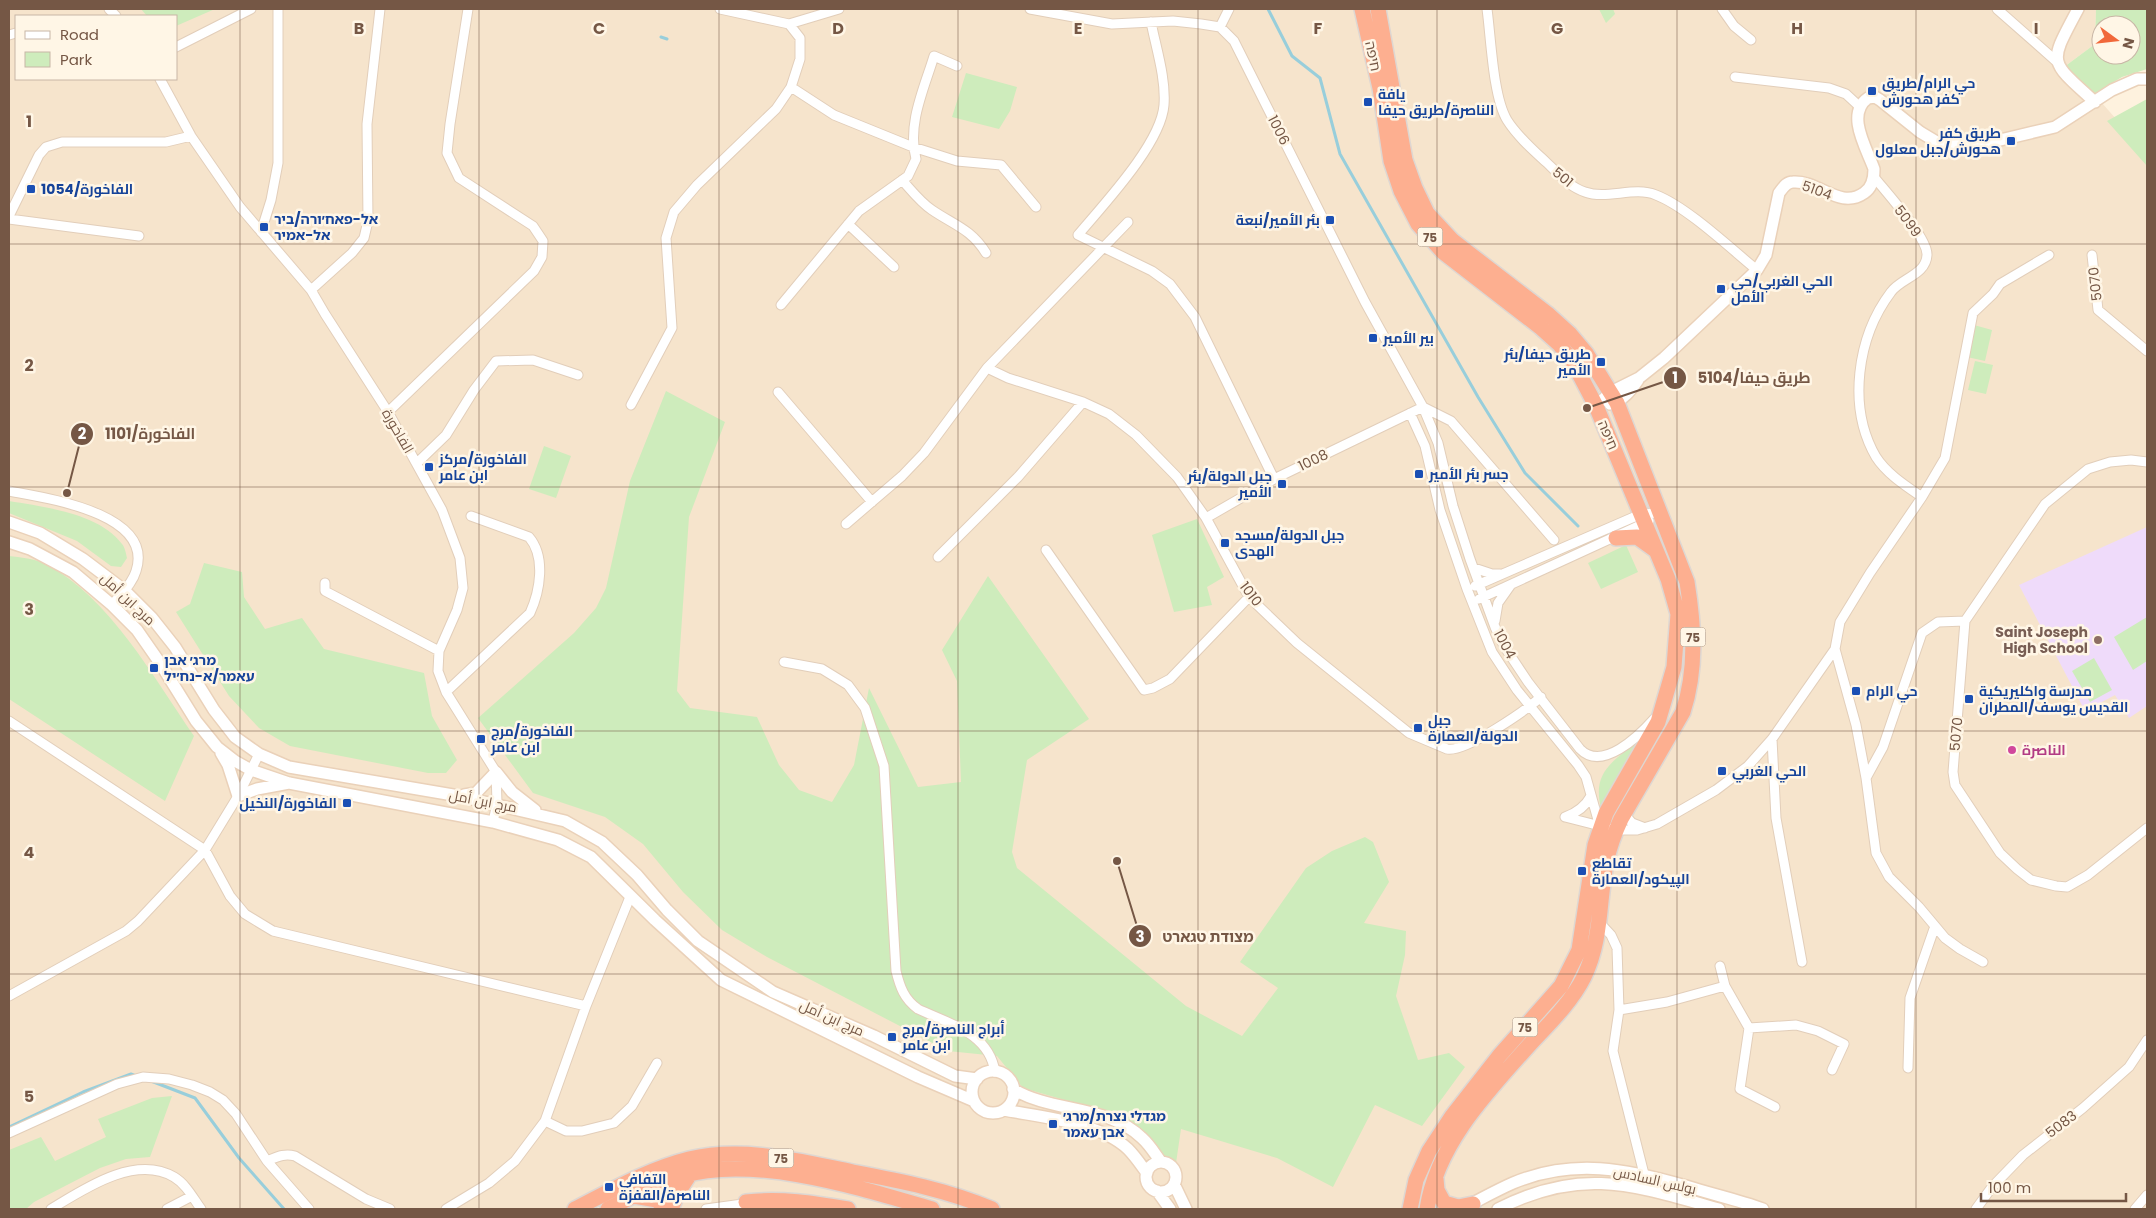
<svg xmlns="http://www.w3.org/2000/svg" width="2156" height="1218" font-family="Poppins,Cairo,'Noto Sans Hebrew',sans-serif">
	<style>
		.residential { fill: #f6e4cc; fill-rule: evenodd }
		.education { fill: #efdbfa }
		.green { fill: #ceecbc; fill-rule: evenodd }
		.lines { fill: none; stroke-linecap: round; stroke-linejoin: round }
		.stream { stroke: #98cedb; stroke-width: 3 }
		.street-casing { stroke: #e2ceba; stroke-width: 11 }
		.secondary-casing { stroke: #ead1b9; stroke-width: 14 }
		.highway-casing { stroke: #ded7d2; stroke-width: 18 }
		.street { stroke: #fff; stroke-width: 9 }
		.secondary { stroke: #fff; stroke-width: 11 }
		.highway { stroke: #fdaf90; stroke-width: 15 }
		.grid { fill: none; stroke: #755745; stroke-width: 1; stroke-opacity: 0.55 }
		.transit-dot { fill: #1a4fb4; stroke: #fff6e6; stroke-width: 2 }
		.education-dot { fill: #8d6e63; stroke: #fff6e6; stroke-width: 2 }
		.hotel-dot { fill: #d1479c; stroke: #fff6e6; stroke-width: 2 }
		.labels { text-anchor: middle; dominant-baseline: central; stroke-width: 5; stroke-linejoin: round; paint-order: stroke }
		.shield { fill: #fff6e6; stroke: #9e8775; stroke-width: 1 }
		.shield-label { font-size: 12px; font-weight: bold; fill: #755745 }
		.street-label { font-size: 14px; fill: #755745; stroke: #fff6e6 }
		.transit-label { font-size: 14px; font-weight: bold; fill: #164399; stroke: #fff6e6; text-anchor: start }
		.education-label { font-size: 14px; font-weight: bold; fill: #785e54; stroke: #fff6e6; text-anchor: end }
		.hotel-label { font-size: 14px; font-weight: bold; fill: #b23c85; stroke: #fff6e6; text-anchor: start }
		.grid-label { font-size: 16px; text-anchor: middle; font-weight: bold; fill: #755745; stroke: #fff6e6; stroke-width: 5; stroke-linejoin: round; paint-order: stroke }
		.leader { fill: none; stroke: #755745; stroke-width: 2 }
		.callout-dot { fill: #755745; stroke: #fff6e6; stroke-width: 2 }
		.mark-label { font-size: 15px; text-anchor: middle; font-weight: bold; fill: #fff }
		.callout-label { font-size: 15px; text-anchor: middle; font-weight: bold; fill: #755745; stroke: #fff6e6; stroke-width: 5; stroke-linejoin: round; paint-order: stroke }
	</style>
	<rect width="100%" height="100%" fill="#fef2de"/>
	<path class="residential" d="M9,9H2096L2095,44L2064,67L2094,94L2147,154V1209H9ZM16,16H176V79H16Z"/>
	<path class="education" d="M2147,527V706L2129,718L2115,695L2085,711L2019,585Z"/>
	<path class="green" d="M141,9H215L176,26V16H147Z
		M1599,9H1613L1615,14L1606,23Z
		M2096,9H2147V69L2122,77L2094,94L2064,67L2095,44ZM2101,25H2131V55H2101Z
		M966,73L1017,87L1010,111L999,129L952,117Z
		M2147,99V166L2107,121Z
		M1974,325L1992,330L1985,361L1967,357Z
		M1975,361L1993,365L1986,394L1968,390Z
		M666,391L725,422L689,517L677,691L690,708L757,717L779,765L799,790L832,802L854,765L869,688L918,787L961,782L957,681L942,650L988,576L1089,719L1027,760L1012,852L1017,868L1186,1006L1242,1036L1278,988L1240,962L1306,868L1332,851L1365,837L1373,842L1389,882L1364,923L1406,931L1405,955L1396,996L1418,1060L1449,1053L1465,1067L1422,1126L1375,1105L1333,1187L1277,1158L1181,1129L1176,1163L1161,1159L1124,1121L1075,1103L1023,1088L997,1056L948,1051L767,957L722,930L683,892L643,844L605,817L533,793L478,718L574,633L596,608L606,588L630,481Z
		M544,446L571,456L556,498L529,489Z
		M9,501C44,507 99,513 122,544C125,547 126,554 127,558L121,567L111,566L77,541L9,513Z
		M1197,519L1224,577L1207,587L1212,605L1174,612L1152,535Z
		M1626,545L1638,572L1601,589L1588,563Z
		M9,556C20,557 35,559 46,564C111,599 153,677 194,736L165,801L9,699Z
		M204,563L242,572L244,597L265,629L302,618L324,649L424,673L432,716L457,760L446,773H428L290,746L259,728L229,696L176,612L190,604Z
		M2147,617V661L2133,670L2114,637Z
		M2094,658L2112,690L2090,702L2072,671Z
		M1638,742L1601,808C1592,773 1612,761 1638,742Z
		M172,1096L150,1157L126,1159L100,1168L34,1202L26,1209H9V1150L41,1137L55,1161L106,1137L98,1119L152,1098Z"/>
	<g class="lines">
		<path class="stream" d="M1268,9L1292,56L1320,78L1340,154L1478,397L1525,473L1578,526
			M661,37L667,39
			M151,1081L195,1098L239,1158L284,1209
			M9,1127L83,1092L131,1074L136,1076"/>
		<g class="street-casing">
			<path id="street" d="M109,9L116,16
				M720,9L789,24L839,9
				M1030,9L1112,24L1173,21L1201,24L1220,27L1234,41L1365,302L1423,407L1438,443L1453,506L1470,559L1495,627L1504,646L1528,682L1580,749C1602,772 1639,736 1654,719
				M1487,9C1491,38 1493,97 1507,120C1517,136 1533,150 1546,162C1558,173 1569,187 1585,192C1607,200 1634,186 1656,195C1687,207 1730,248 1757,270
				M1722,9L1734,26L1751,40
				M1997,9L2056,61
				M1151,22C1156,48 1166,78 1164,105C1161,144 1103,205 1078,235L1152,271L1170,284L1195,317L1274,479
				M1220,27L1229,9
				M9,35L16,33
				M176,47L251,9
				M1735,77L1829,88L1846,94L1860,107
				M160,79L191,136L240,207L311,290L325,314L388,412L442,510L460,558L463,588L457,610L439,651L438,671L446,692L496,772L497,803L493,822
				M791,87L834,115L913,147L957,161L1001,165L1036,207
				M1874,177C1886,192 1928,238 1927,255C1926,275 1901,278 1891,292C1857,337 1847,407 1876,457C1887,474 1906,486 1922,497
				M902,180C912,191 920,202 932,210C954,225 971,229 986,253
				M9,216L39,155L46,147L62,142H166L191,136
				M9,219L139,236
				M848,224L894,267
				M261,232L271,200L278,163V9
				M2092,255L2098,310L2147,351
				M311,290L352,253L364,238L368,221L367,124L380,9
				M781,305L859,211L908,176L916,159C907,124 924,89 934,56L957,66
				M987,368L1008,378L1083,402L1109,414L1136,435L1177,477L1206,518L1249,597L1297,643L1409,733L1447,749C1465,753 1526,710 1541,697
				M778,392L872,502
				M631,405L672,328L666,238L674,212L697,185L776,109L791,87L800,59V38L789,24
				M1423,407L1451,421L1554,540
				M388,412L534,271L542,257L543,241L533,226L459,178L447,153L450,124L468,9
				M1410,413L1425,446L1440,510L1467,589L1492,652L1517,690L1578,765L1586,777L1600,827
				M2147,462L2131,460L2110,462L2088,469L2045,504L1965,621L1953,772L1955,785L2000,853L2017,869L2031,880L2056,886L2067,887L2088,875L2147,828
				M417,463L446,435L474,390L496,361L533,360L578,375
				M9,491C45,498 155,513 136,571C132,585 120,594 112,605
				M1206,518L1274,479L1423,407
				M846,524L902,476L924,453L987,368L1128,222
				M1046,550L1144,690L1153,688L1170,679L1249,597
				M938,557L1018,477L1083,402
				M1474,568L1492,574H1500
				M325,583V591L439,651
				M1475,586L1641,514L1659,513
				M1479,599L1649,521
				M1495,621L1498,603L1510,586
				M1965,621L1938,622L1922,633L1883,747L1866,778L1876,853L1889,877L1919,907L1945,938L1960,949L1983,962
				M1835,649L1856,725L1866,778
				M784,662L822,669L848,685L865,708L884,766L896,971C900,987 904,999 918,1009C950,1024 989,1033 995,1072
				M446,692L530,613C540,591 546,557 529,537L471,516
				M9,721L205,850L230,896L245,914L273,931L586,1006
				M1772,739L1776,818L1802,962
				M1624,814L1632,823L1645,828
				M1565,817L1616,830H1637L1657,824L1716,790L1748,766L1772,739L1835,649L1840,622L1870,573L1922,497L1945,458L1973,313L1993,294L2000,284L2049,255
				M1565,817C1577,813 1585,807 1591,796
				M1598,921L1611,935L1617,948L1619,1010L1613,1051L1644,1174
				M1720,966L1725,986L1749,1028L1740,1089L1775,1107
				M9,996L126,931L138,921L205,850L238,796L259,754
				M1619,1010L1667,1002L1725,986
				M1749,1028L1796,1025L1818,1031L1844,1044L1832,1070
				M1908,1068L1910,998L1935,926
				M545,1121L566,1131H582L614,1123L632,1106L657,1063
				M9,1133L117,1084L143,1077L169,1079L192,1085L210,1092L223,1100L236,1114L267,1161L309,1209
				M267,1161C277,1157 284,1153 295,1156L366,1199L390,1209
				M765,1206L782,1209
				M51,1209C84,1189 135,1154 174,1177C186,1184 193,1198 201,1209
				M167,1209L192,1196
				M446,1209L489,1183L515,1161L545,1121L586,1006L630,897
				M706,1209L750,1203
				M1976,1209L1992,1187L2023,1155L2083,1108L2129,1067L2147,1040
				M2135,1209L2147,1195"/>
		</g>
		<g class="secondary-casing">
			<path id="secondary" d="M2078,9C2049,64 2047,59 2095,102
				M1610,404C1623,401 1631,390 1638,380
				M1596,406L1611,392L1639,378L1664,358L1757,270L1766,255L1779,193C1783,188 1786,182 1793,182C1818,180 1840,210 1864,193C1872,188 1874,178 1874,169C1867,149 1845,114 1868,98L1875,97L1880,100L1920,132L1940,144L1975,146L2055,127L2112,90L2137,79H2147
				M9,522L40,533L83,559L124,590L152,618L175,647L214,710L235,737L259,754L289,767L459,796L565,821L602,842L637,875L667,910L698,941L773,992L874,1036L955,1076L977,1079
				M9,542L30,549L73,572L112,605L137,630L160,663L196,721L217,747L235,761L251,770L289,783L493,822L558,840L591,857L655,920L721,980L918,1077L974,1101
				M221,753L228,765L238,796L257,789L289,783
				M464,795L476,793L496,772L512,792L535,810
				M972 1092a21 21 0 1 1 42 0a21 21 0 1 1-42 0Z
				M1013,1089C1052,1113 1107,1104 1142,1138C1150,1145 1155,1154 1161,1162
				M1004,1110C1040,1117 1100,1122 1128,1149C1135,1156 1141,1165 1147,1173
				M1146 1177a15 15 0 1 1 30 0a15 15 0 1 1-30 0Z
				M1174,1184L1186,1209
				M1157,1191L1170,1209
				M1465,1207C1481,1199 1497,1190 1513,1183C1573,1158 1627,1169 1686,1186C1711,1194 1738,1200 1763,1209
				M1498,1209C1582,1166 1633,1185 1719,1209"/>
		</g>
		<g class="highway-casing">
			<path id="highway" d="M1362,9L1380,88L1391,161L1401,191L1418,224L1443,252L1540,327L1560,345L1574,364L1596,406L1668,579L1678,614L1674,667L1658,722L1606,813L1595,845L1579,950L1561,986L1499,1056L1452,1116L1429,1151L1416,1180L1410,1209
				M1378,9L1405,160L1415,188L1427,213L1453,241L1549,315L1570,334L1586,353L1617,403L1687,582C1694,626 1697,669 1683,712L1621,819C1615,832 1610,845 1607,859C1598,900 1603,937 1584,977C1572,1001 1551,1022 1532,1042C1489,1090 1437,1143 1427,1209
				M1616,538L1637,537L1655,550
				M1436,1179L1437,1190L1444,1203L1458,1207L1473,1204
				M634,1196L657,1200L665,1209
				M746,1202C781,1198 813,1203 848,1209
				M575,1209C612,1190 649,1169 689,1159C744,1146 799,1161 853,1172C901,1181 947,1190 992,1209
				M608,1209C632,1197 655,1183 681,1176C755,1154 860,1188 932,1209
				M671,1209L678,1192L692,1171"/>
		</g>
		<use href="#street" class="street"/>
		<use href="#secondary" class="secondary"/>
		<use href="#highway" class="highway"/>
	</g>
	<path class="grid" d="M240,9V1209M479,9V1209M719,9V1209M958,9V1209M1198,9V1209M1437,9V1209M1677,9V1209M1916,9V1209M9,244H2147M9,487H2147M9,731H2147M9,974H2147"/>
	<g class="transit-dot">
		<rect x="1867" y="86" width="10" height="10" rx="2.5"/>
		<rect x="1363" y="97" width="10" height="10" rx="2.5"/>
		<rect x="2006" y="136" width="10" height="10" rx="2.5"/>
		<rect x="26" y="184" width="10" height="10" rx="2.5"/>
		<rect x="1325" y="215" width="10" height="10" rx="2.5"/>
		<rect x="259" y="222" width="10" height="10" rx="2.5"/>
		<rect x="1716" y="284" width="10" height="10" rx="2.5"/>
		<rect x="1368" y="333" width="10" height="10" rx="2.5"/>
		<rect x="1596" y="357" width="10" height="10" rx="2.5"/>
		<rect x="424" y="462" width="10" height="10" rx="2.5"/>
		<rect x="1414" y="469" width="10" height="10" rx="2.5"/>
		<rect x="1277" y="479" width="10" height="10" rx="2.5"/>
		<rect x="1220" y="538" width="10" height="10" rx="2.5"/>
		<rect x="149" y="663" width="10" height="10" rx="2.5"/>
		<rect x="1851" y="686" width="10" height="10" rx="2.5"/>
		<rect x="1964" y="694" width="10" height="10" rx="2.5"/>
		<rect x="1413" y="723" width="10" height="10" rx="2.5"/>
		<rect x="476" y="734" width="10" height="10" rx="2.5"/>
		<rect x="1717" y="766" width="10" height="10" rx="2.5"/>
		<rect x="342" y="798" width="10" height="10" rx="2.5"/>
		<rect x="1577" y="866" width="10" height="10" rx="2.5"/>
		<rect x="887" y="1032" width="10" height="10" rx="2.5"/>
		<rect x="1048" y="1119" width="10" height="10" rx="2.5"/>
		<rect x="604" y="1182" width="10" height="10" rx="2.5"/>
	</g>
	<circle class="education-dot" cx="2098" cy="640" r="5"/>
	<circle class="hotel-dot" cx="2012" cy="750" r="5"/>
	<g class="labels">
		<g class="shield">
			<rect x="1417.5" y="227.5" width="25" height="19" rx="4"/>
			<rect x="1680.5" y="627.5" width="25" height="19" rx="4"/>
			<rect x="1512.5" y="1017.5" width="25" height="19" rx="4"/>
			<rect x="768.5" y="1148.5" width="25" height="19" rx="4"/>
		</g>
		<g class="shield-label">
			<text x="1430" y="237">75</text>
			<text x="1693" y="637">75</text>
			<text x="1525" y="1027">75</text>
			<text x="781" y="1158">75</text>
		</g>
		<g class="street-label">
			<text transform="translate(1373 56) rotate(78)">חיפה</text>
			<text transform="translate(1279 130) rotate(63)">1006</text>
			<text transform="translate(1563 177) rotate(40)">501</text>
			<text transform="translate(1817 190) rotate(20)">5104</text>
			<text transform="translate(1908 221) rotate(54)">5099</text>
			<text transform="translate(2095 284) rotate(-96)">5070</text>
			<text transform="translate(398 431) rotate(60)">الفاخورة</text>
			<text transform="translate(1608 435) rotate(67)">חיפה</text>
			<text transform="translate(1313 460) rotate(-26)">1008</text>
			<text transform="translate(1251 594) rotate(53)">1010</text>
			<text transform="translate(128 599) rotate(43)">مرج ابن أمل</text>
			<text transform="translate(1505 644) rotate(62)">1004</text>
			<text transform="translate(1956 734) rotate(-85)">5070</text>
			<text transform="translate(483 801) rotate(11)">مرج ابن أمل</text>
			<text transform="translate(832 1018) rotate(24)">مرج ابن أمل</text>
			<text transform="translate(2061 1124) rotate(-37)">5083</text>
			<text transform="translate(1655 1180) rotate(13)">بولس السادس</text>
		</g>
		<g class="transit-label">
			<text x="1882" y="83">حي الرام/طريق<tspan x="1882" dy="16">كفر هحورش</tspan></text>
			<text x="1378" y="94">يافة<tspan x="1378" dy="16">الناصرة/طريق حيفا</tspan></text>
			<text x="2001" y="133" text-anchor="end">طريق كفر<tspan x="2001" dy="16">هحورش/جبل معلول</tspan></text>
			<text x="41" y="189">الفاخورة/1054</text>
			<text x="274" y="219">אל-פאח׳ורה/ביר<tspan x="274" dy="16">אל-אמיר</tspan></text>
			<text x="1320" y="220" text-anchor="end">بئر الأمير/نبعة</text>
			<text x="1731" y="281">الحي الغربي/حي<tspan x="1731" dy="16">الأمل</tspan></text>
			<text x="1383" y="338">بير الأمير</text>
			<text x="1591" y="354" text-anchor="end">طريق حيفا/بئر<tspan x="1591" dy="16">الأمير</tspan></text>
			<text x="439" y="459">الفاخورة/مركز<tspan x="439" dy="16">ابن عامر</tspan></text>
			<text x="1429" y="474">جسر بئر الأمير</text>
			<text x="1272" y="476" text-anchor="end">جبل الدولة/بئر<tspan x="1272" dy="16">الأمير</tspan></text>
			<text x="1235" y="535">جبل الدولة/مسجد<tspan x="1235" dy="16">الهدى</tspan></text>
			<text x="164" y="660">מרג׳ אבן<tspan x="164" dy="16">עאמר/א-נח׳יל</tspan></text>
			<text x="1866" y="691">حي الرام</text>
			<text x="1979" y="691">مدرسة واكليريكية<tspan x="1979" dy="16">القديس يوسف/المطران</tspan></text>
			<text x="1428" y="720">جبل<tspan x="1428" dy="16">الدولة/العمارة</tspan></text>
			<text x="491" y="731">الفاخورة/مرج<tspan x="491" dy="16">ابن عامر</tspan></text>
			<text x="1732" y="771">الحي الغربي</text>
			<text x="337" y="803" text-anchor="end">الفاخورة/النخيل</text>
			<text x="1592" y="863">تقاطع<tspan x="1592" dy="16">الپيكود/العمارة</tspan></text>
			<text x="902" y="1029">أبراج الناصرة/مرج<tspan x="902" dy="16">ابن عامر</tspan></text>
			<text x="1063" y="1116">מגדלי נצרת/מרג׳<tspan x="1063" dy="16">אבן עאמר</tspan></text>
			<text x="619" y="1179">التفافي<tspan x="619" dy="16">الناصرة/القفزة</tspan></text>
		</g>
		<g class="education-label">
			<text x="2088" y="632">Saint Joseph<tspan x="2088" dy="16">High School</tspan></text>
		</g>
		<g class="hotel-label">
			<text x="2022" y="750">الناصرة</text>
		</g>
	</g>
	<g class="grid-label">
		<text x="359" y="34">B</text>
		<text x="599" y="34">C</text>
		<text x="838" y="34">D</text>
		<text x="1078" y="34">E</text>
		<text x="1318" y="34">F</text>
		<text x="1557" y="34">G</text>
		<text x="1797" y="34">H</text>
		<text x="2036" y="34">I</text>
		<text x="29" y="127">1</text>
		<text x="29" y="371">2</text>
		<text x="29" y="615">3</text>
		<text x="29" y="858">4</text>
		<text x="29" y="1102">5</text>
	</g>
	<path class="leader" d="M1587 408L1675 378M67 493L82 434M1117 861L1140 936"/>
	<g class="callout-dot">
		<circle cx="1587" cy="408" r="5"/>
		<circle cx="67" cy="493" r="5"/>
		<circle cx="1117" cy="861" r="5"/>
		<circle cx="1675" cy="378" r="12"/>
		<circle cx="82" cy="434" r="12"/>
		<circle cx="1140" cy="936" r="12"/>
	</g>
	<g class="mark-label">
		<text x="1675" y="383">1</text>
		<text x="82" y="439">2</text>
		<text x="1140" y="942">3</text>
	</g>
	<g class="callout-label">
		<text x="1754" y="383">طريق حيفا/5104</text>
		<text x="150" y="439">الفاخورة/1101</text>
		<text x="1208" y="942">מצודת טגארט</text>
	</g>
	<rect width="2156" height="1218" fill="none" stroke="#755745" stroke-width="20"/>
	<rect x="15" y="15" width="162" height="65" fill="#fff6e6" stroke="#c8b6a6"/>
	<rect x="25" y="31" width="25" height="8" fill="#ffffff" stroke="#c8b6a6"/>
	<text x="60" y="40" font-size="15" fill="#755745">Road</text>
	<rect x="25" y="52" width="25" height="15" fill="#ceecbc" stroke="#c8b6a6"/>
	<text x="60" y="65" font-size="15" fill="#755745">Park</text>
	<g transform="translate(2116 40) rotate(105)"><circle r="24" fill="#fff6e6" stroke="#c8b6a6"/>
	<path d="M0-4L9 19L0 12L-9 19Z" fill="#f1683a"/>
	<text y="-8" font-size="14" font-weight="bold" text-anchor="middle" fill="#755745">N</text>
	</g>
	<path d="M1981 1193v8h145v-8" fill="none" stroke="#755745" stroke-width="2.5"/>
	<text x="1988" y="1193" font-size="15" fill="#755745" stroke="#fff6e6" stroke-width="4" paint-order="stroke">100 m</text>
</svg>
